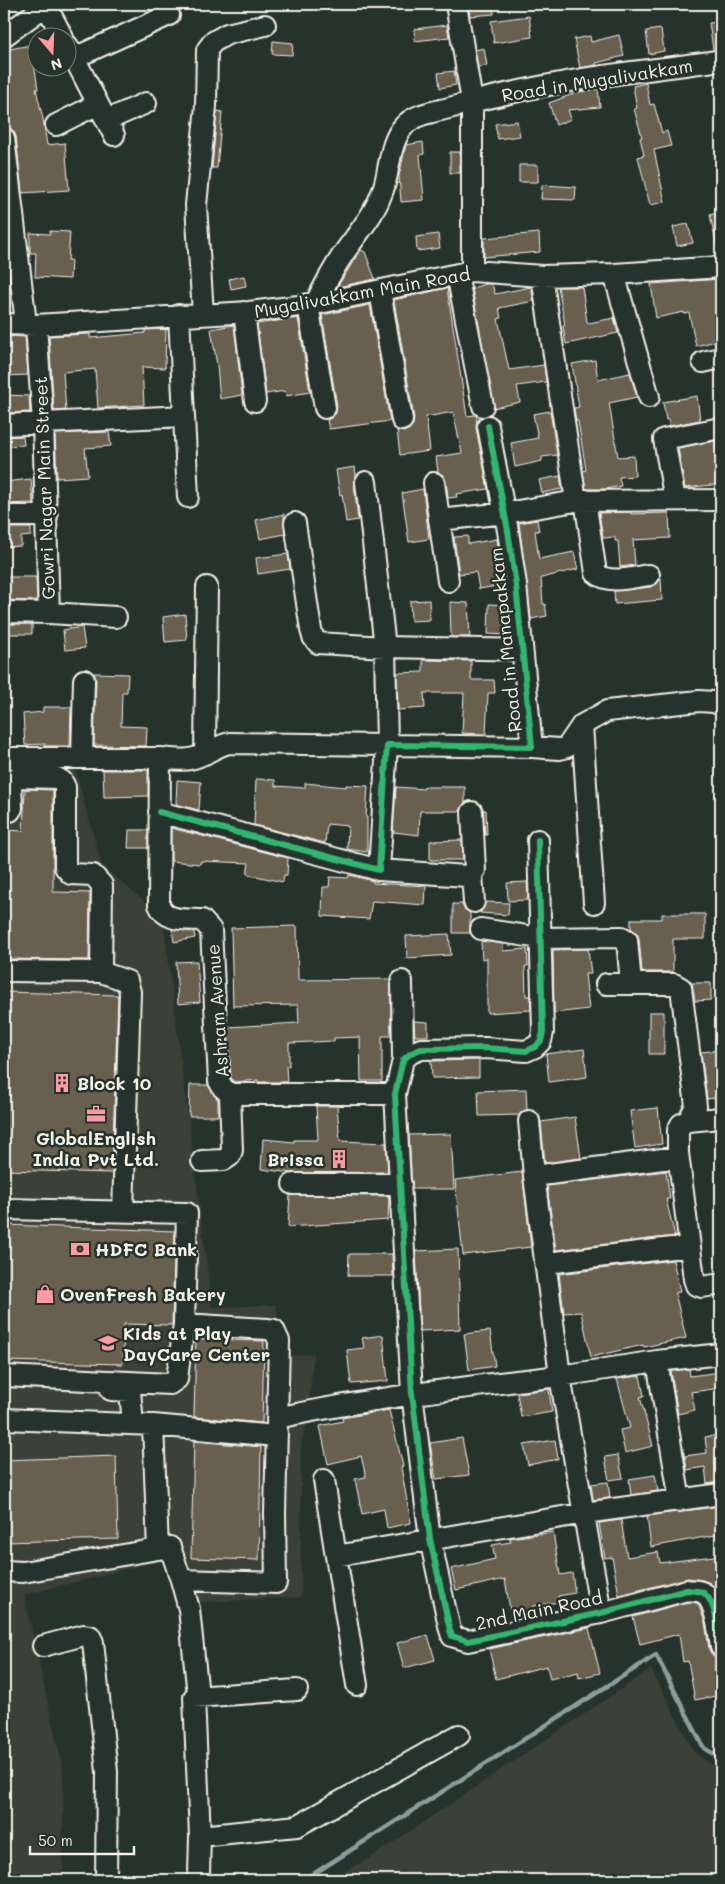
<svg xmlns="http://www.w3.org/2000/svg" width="725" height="1884" font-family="Mali,sans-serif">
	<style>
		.built { fill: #3a4038 }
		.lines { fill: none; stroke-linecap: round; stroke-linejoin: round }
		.stream { stroke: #8c9e9e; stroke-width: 4.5 }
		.building { fill: #675f50; stroke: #f4f1e8 }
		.minor-casing { stroke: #f4f1e8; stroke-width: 24 }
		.minor { stroke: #26332d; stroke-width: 20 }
		.cycleway-casing { stroke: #26332d; stroke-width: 9 }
		.cycleway { stroke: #33b770; stroke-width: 6 }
		.labels { text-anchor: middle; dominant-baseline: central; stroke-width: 5; stroke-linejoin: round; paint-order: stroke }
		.street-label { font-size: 18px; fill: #f4f1e8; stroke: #26332d }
		.poi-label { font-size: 18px; font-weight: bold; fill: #f4f1e8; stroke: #26332d; text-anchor: start }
	</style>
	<rect width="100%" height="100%" fill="#26332d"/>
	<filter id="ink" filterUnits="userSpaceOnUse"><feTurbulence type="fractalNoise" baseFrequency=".02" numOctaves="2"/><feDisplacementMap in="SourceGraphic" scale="10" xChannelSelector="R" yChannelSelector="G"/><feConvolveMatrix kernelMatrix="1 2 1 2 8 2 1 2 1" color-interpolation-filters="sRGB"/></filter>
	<g filter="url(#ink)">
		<path class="built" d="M74,766L102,866L163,917L212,1307L276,1305L283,1357L314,1353L307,1420L301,1445V1597L177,1603L166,1559L24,1595L63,1771V1880H16L4,1872V769Z
			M651,1669L694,1752L721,1771V1880H327L370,1858Z"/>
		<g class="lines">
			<path class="stream" d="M4,1869L16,1880
				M304,1880L656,1655L704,1748L721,1759"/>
		</g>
		<path class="building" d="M468,4H493L494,14L470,16Z
			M529,16L532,37L494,43L491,21Z
			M721,22V48L713,49L709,23Z
			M447,25L449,37L415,41L414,29Z
			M661,29L664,51L649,54L646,31Z
			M619,35L624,56L596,63V65L580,68L574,39L590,36L591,42Z
			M273,41L293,43L292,55L272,54Z
			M31,45L38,89H36L43,119L47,145L65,143L69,190L22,193L16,136L13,131L6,127L4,114V50Z
			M484,48L487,66L478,67L475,50Z
			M454,71L456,85L440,88L438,73Z
			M646,83L650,105L654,104L662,133L667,131L671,146L654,150L665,202L650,205L638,157L644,155L640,138L642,137L634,109L637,108L633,86Z
			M598,89L600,107L568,110L571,119L556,125L549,103L573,94V93Z
			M217,111L222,112L217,168H212Z
			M517,121L520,136L498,139L495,124Z
			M423,142L424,154L420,155L424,200L401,202L399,176L406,145Z
			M450,152H460V173H450Z
			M519,165H538V182H519Z
			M542,185L576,187L575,200L541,199Z
			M721,212V245L717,246L710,215Z
			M688,224L693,243L677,246L673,227Z
			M50,231L70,232L68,260H71L70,279L35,277L36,253H30V233L50,234Z
			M539,233L540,252L484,257V238Z
			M438,234L440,248L417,251L416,237Z
			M361,250L365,252L375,279L337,287Z
			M244,276L246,286L231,289L229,279Z
			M721,279V328H717L720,340L696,346L689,313L684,314V312L656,318L651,284Z
			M486,284H492L495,294L531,287L534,301L499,308L501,318L498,319L509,370L544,365L546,382L517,386L520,402L494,408L472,288Z
			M558,287H582L587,322L589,323L614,318L618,333L566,344L563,326L565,325Z
			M447,288L467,416L475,415L477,416L476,428L488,489L456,494L457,497L448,498L446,481L443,475L438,472L436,457L462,453L453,412L426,417L430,451L400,455L397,430L404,432L409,429L413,425L414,418L394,300Z
			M370,305L390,421L329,429L327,420L332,417L336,413L337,406L322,315Z
			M298,318L310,392L286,396L285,391L266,394L257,324Z
			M234,325L242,395L220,399L217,365L211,329Z
			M166,329L165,368L142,367L144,405L98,408L95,369L63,372L66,410L54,411L49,336L90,334V338L145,333V330Z
			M4,336L25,337L28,375L4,376Z
			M595,360L598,380L630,373L637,397L609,403L618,457L634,456L635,476L619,477L621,486L606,489H586L583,471L586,470L578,421H576L574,408L579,407L572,364Z
			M4,395L29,396L30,412L4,413Z
			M697,396L700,420L669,426V420H666L663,402Z
			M550,411L557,455L542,457V461L515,467L511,443L538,438L533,414Z
			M109,432L111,446L85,448L88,476L57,478L55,434Z
			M23,436L24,445L4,446V437Z
			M721,440V484L685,488L678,448Z
			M355,467L356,476L354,483L358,520L346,522L342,494L340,495L336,470Z
			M560,476L562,489L542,493L539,480Z
			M31,479L33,503L4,504V482Z
			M423,489L429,539L409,542L402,493Z
			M631,512V514L669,513L670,538L633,540L635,565L620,567L618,541H615V537L603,538L599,513Z
			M284,514L285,534L260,539L256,520Z
			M537,520L539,531H535L539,559L574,552L578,569L541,578L543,604H545L547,616L531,619L519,523Z
			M4,528H31V536L21,537V546L4,547Z
			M468,536V544L497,539L504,585L479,589L476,572L459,574L454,537Z
			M288,554L290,569L258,574L256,558Z
			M4,577H36L37,601L4,600Z
			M661,578L662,600L615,604L614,591L651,587L657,584Z
			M429,600L430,620L411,621L410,601Z
			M450,602L468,603L470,637H451Z
			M489,604L506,605L508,635L488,634Z
			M185,614L187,640L165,642L163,617Z
			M4,624H32V634H4Z
			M82,627L85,648L65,650L63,630Z
			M423,660L471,661V680H494L495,693H488L486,734L462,733L464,693H424L425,708L398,710L397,673L423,672Z
			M94,673L128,674L127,692H122L121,726L147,727L146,746L94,745L96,680Z
			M43,707H71L70,746H45V744L25,745L23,714L43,712Z
			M103,770H148V796L104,797Z
			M256,779L275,780V786L305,788V783L346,787V785L368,786L366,817H367V852L347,849L348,826L327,824L325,843L254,825Z
			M177,780L201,782L199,810L176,804Z
			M396,787L424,789V787H465V803L460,811H420L419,835L393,832Z
			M25,789L53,790V892L90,893L89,960L4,959V830L23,831Z
			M483,810H486L487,835H485Z
			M171,828L288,858L287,875H284L283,882L247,874L249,863L201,861L200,864L171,861Z
			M129,830H148V848H128Z
			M462,840L463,860H430V841Z
			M349,875L373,881V883L426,886L425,905L372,901L369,919L322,916L323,887H329L330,877L348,878Z
			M527,882L528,900L508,901L507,883Z
			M486,902L509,903L508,915L480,913Z
			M453,904H462L464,909L470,913V933H453Z
			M662,914H705V939H673V972H642L639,938L637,933L631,928V919H662Z
			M297,926L298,980L391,979V1036H382V1081H361L360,1037L334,1038V1041L289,1043V1066H286L287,1082H258V1080L234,1082L231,1078L228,1027L299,1023L298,1005L233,1006L231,928Z
			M172,929L194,932L195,938L174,942Z
			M449,934L451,955L407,958L406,936Z
			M481,941L503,944V951L527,949L528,966H525L526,996H530L531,1010L487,1013V958L482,959Z
			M588,949L591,974H585L589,1009L554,1013L553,950Z
			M197,961L200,1002L178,1004L176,962Z
			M692,983H711V1000L695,1001Z
			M4,992L118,995L112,1173L4,1170Z
			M649,1012H664V1054H649Z
			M414,1021L428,1022V1036H415Z
			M584,1049L587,1077L549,1082L546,1054Z
			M721,1050V1097L707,1099L701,1052Z
			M479,1060V1077L432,1078L431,1061Z
			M190,1085H208L218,1100V1116H189Z
			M526,1089L527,1110L519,1115L479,1116L478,1091Z
			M316,1106H337L340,1141L386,1143L388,1172L291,1173L261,1169L263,1139L294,1142V1140H318Z
			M658,1108L662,1144L635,1148L630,1111Z
			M575,1117L581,1158L545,1163L541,1122Z
			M451,1134L454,1189H412L409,1135Z
			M666,1171L670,1199H666L675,1236L556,1250L547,1186Z
			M522,1172L531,1247L463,1255L455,1180Z
			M290,1195L389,1196L388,1220L288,1227Z
			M4,1225L175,1231L172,1325L124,1324L123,1364L4,1361Z
			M458,1249L460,1329L420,1331L416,1251Z
			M349,1254H392L393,1276H348Z
			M673,1260L680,1292L675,1293L686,1338L644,1347L643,1345L591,1357L581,1312L564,1313L559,1274Z
			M490,1331L495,1366L469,1370L464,1334Z
			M383,1335L388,1381L351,1384L347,1350L364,1348L362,1338Z
			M196,1339L264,1341L262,1423L194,1417Z
			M689,1369L690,1376L721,1372V1388L691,1392L695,1410L678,1414L671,1371Z
			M640,1376L644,1396L640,1397L653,1446L625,1453L620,1430L630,1428L617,1379Z
			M549,1389L552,1412L521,1417L517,1393Z
			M389,1410L403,1466L401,1467L411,1523L387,1528L384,1509L362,1514L355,1479L366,1477L361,1456L328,1464L320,1426L343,1421L342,1418Z
			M721,1435V1482L707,1484L705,1467L687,1470L685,1456L707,1453L705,1437Z
			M462,1438L469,1475L436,1479L430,1443Z
			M555,1440L558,1459L528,1465L524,1445Z
			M194,1441L261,1447L259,1560L191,1558Z
			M618,1455L623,1478L609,1480L605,1457Z
			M116,1456L118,1539L4,1542V1460Z
			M655,1475L658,1491L631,1495L629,1479Z
			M608,1482L610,1498L593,1500L591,1484Z
			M721,1506V1534L651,1547L647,1516Z
			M621,1520L627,1557L658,1552L660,1563L721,1555V1597L710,1583L702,1580L688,1578L619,1595L612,1557L605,1558L599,1523Z
			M553,1532L560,1575L572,1573L575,1593L558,1596L559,1602L533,1606L534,1612L511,1616L505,1579L456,1590L451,1569L495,1559L492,1545L511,1542L510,1538Z
			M688,1602L697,1603L699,1606L705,1622L709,1649L712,1655L721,1659V1695L695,1700L688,1661L683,1662L679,1634L640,1644L633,1617Z
			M589,1628L600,1673L579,1678L578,1672L550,1679L547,1666L496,1679L489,1649Z
			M428,1635L435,1660L404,1668L397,1643Z"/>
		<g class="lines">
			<g class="minor-casing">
				<path id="minor" d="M456,4L472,102V271
					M46,5L63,38
					M4,36L48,4
					M68,46L114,135
					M74,58L169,15
					M107,120L146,103
					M56,125L98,104
					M4,138L26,324
					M457,274L483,406
					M614,274L649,397
					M542,276L576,501L721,500
					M380,291L402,420
					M308,304L325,408
					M315,304C326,282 337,261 352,242C364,225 376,211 383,190C390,170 389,142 404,126C414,114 434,112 449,108C489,97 530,88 571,81C621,72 671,68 721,60
					M244,312L255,401
					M203,314L196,205L206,106L207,50L213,42L227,34L265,25
					M179,315L188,497
					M4,324L36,325L249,312L315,304L472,271L542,276L614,274L721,267
					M36,325L43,423L49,613L116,617
					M703,362L721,358
					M4,425L184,416
					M434,483L448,581
					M585,500L596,573C609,585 633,577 649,575
					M675,500L664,439L721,428
					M4,516H47
					M439,520L506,513L576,501
					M295,523L311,630L313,637L318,643L385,647L522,650
					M4,612L49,613
					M582,725L594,903
					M532,747L559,749L567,747L582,725L607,711L699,701L714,702L721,705
					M205,754L207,587
					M82,757L84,680
					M4,758H160L159,905C166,922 185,919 202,920L211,930L219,1081L223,1088L230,1094H395
					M160,758C172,759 185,762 197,757C209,753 218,745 230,743L387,745L385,647L366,482
					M4,812L10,811L12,808L11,782L18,777L57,778L62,781L65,787V867L71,874L93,875L102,885L101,972
					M159,812L379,870L387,745L532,747L516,585L508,531L488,426
					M538,840L543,1032L541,1041L535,1047L526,1051L485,1048L421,1049L411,1053L403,1060L395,1094L412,1393L430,1539L450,1630L452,1636L468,1641L601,1613L687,1590C693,1591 702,1590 706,1595C716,1605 719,1633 721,1647
					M379,870L467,876L472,874L475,870L472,812
					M472,874L474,902
					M481,929L540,938L622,937L627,940L631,984H674L681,988L696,1106L688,1121L721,1118
					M4,971L101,972L127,981L130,992L123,1211
					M402,981L403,1060
					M606,984H631
					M529,1121L534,1176L560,1376L657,1361L721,1354
					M688,1121L681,1124L678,1130V1153L694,1279L696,1285L702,1287L721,1284
					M202,1161L224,1160L230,1156L232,1150L230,1094
					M534,1176L678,1157
					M293,1184H401
					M4,1209L187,1213L184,1324L267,1329L274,1330L279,1341L275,1513L276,1583L181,1580L170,1547L23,1572L4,1571
					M547,1263L689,1246
					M657,1361L680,1501
					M4,1376L170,1384L177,1379L184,1324
					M111,1390L130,1391L133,1424
					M277,1418C371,1398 465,1387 560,1376L601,1613
					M4,1419L153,1425L277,1436
					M153,1425L158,1549
					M324,1480L336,1556
					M181,1580L189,1609L197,1686
					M43,1646L84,1635L90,1636L93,1642L107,1772L106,1880
					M357,1685L336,1556L585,1513L721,1494
					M200,1836L194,1697L297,1690
					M197,1880L199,1874L200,1836L297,1826L459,1735"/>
			</g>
			<use href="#minor" class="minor"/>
			<g class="cycleway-casing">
				<path id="cycleway" d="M159,812L379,870L387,745L532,747L516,585L508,531L488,426
					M538,840L543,1032L541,1041L535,1047L526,1051L485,1048L421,1049L411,1053L403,1060L395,1094L412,1393L430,1539L450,1630L452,1636L468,1641L601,1613L687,1590C693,1591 702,1590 706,1595C716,1605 719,1633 721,1647"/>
			</g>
			<use href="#cycleway" class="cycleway"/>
		</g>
	</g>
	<defs>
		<g id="building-bare" transform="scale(1.5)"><path d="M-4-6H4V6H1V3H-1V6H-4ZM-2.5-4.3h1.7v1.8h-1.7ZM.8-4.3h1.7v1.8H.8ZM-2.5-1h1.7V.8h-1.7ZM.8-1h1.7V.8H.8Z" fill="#ff9aa2" stroke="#26332d" stroke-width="2.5" paint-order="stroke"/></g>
		<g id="office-bare" transform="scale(1.5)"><path d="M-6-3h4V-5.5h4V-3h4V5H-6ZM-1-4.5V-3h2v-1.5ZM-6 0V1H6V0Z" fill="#ff9aa2" stroke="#26332d" stroke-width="2.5" paint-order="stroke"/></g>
		<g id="bank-bare" transform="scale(1.5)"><path d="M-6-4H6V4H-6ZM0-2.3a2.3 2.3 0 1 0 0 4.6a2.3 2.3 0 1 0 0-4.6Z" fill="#ff9aa2" stroke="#26332d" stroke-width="2.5" paint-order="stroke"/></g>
		<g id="shop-bare" transform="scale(1.5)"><path d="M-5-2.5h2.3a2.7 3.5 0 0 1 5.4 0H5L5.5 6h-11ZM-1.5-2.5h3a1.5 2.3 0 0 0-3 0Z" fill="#ff9aa2" stroke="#26332d" stroke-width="2.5" paint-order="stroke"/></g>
		<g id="school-bare" transform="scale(1.5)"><path d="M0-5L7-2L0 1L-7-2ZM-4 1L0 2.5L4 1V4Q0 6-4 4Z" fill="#ff9aa2" stroke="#26332d" stroke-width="2.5" paint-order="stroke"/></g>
	</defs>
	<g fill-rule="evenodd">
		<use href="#building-bare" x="62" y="1083"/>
		<use href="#office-bare" x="96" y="1114"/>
		<use href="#building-bare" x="339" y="1159"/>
		<use href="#bank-bare" x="80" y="1249"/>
		<use href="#shop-bare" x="45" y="1294"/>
		<use href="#school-bare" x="108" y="1343"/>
	</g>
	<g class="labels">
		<g class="street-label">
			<text transform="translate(597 80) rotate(-9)">Road in Mugalivakkam</text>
			<text transform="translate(362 292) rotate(-10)">Mugalivakkam Main Road</text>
			<text transform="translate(44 488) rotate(-92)">Gowri Nagar Main Street</text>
			<text transform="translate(505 640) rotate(-96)">Road in Manapakkam</text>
			<text transform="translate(217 1011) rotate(-94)">Ashram Avenue</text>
			<text transform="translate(539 1610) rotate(-12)">2nd Main Road</text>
		</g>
		<g class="poi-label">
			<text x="77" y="1083">Block 10</text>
			<text x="96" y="1138" text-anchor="middle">GlobalEnglish<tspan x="96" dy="21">India Pvt Ltd.</tspan></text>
			<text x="324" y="1159" text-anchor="end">Brissa</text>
			<text x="95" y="1249">HDFC Bank</text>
			<text x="60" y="1294">OvenFresh Bakery</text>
			<text x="123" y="1333">Kids at Play<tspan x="123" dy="21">DayCare Center</tspan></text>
		</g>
	</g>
	<rect width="725" height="1884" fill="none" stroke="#26332d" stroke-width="20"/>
	<rect x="10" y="10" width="705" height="1864" fill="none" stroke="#f4f1e8" stroke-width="2" filter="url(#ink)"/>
	<g transform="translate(52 52) rotate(161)"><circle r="24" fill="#26332d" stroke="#787f78"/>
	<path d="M0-4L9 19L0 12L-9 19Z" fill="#ff9aa2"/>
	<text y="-8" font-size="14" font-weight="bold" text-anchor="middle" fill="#f4f1e8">N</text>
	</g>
	<path d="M30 1846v8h104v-8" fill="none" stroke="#f4f1e8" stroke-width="2.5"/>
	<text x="38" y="1846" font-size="15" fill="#f4f1e8" stroke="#26332d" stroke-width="4" paint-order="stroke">50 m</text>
</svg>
